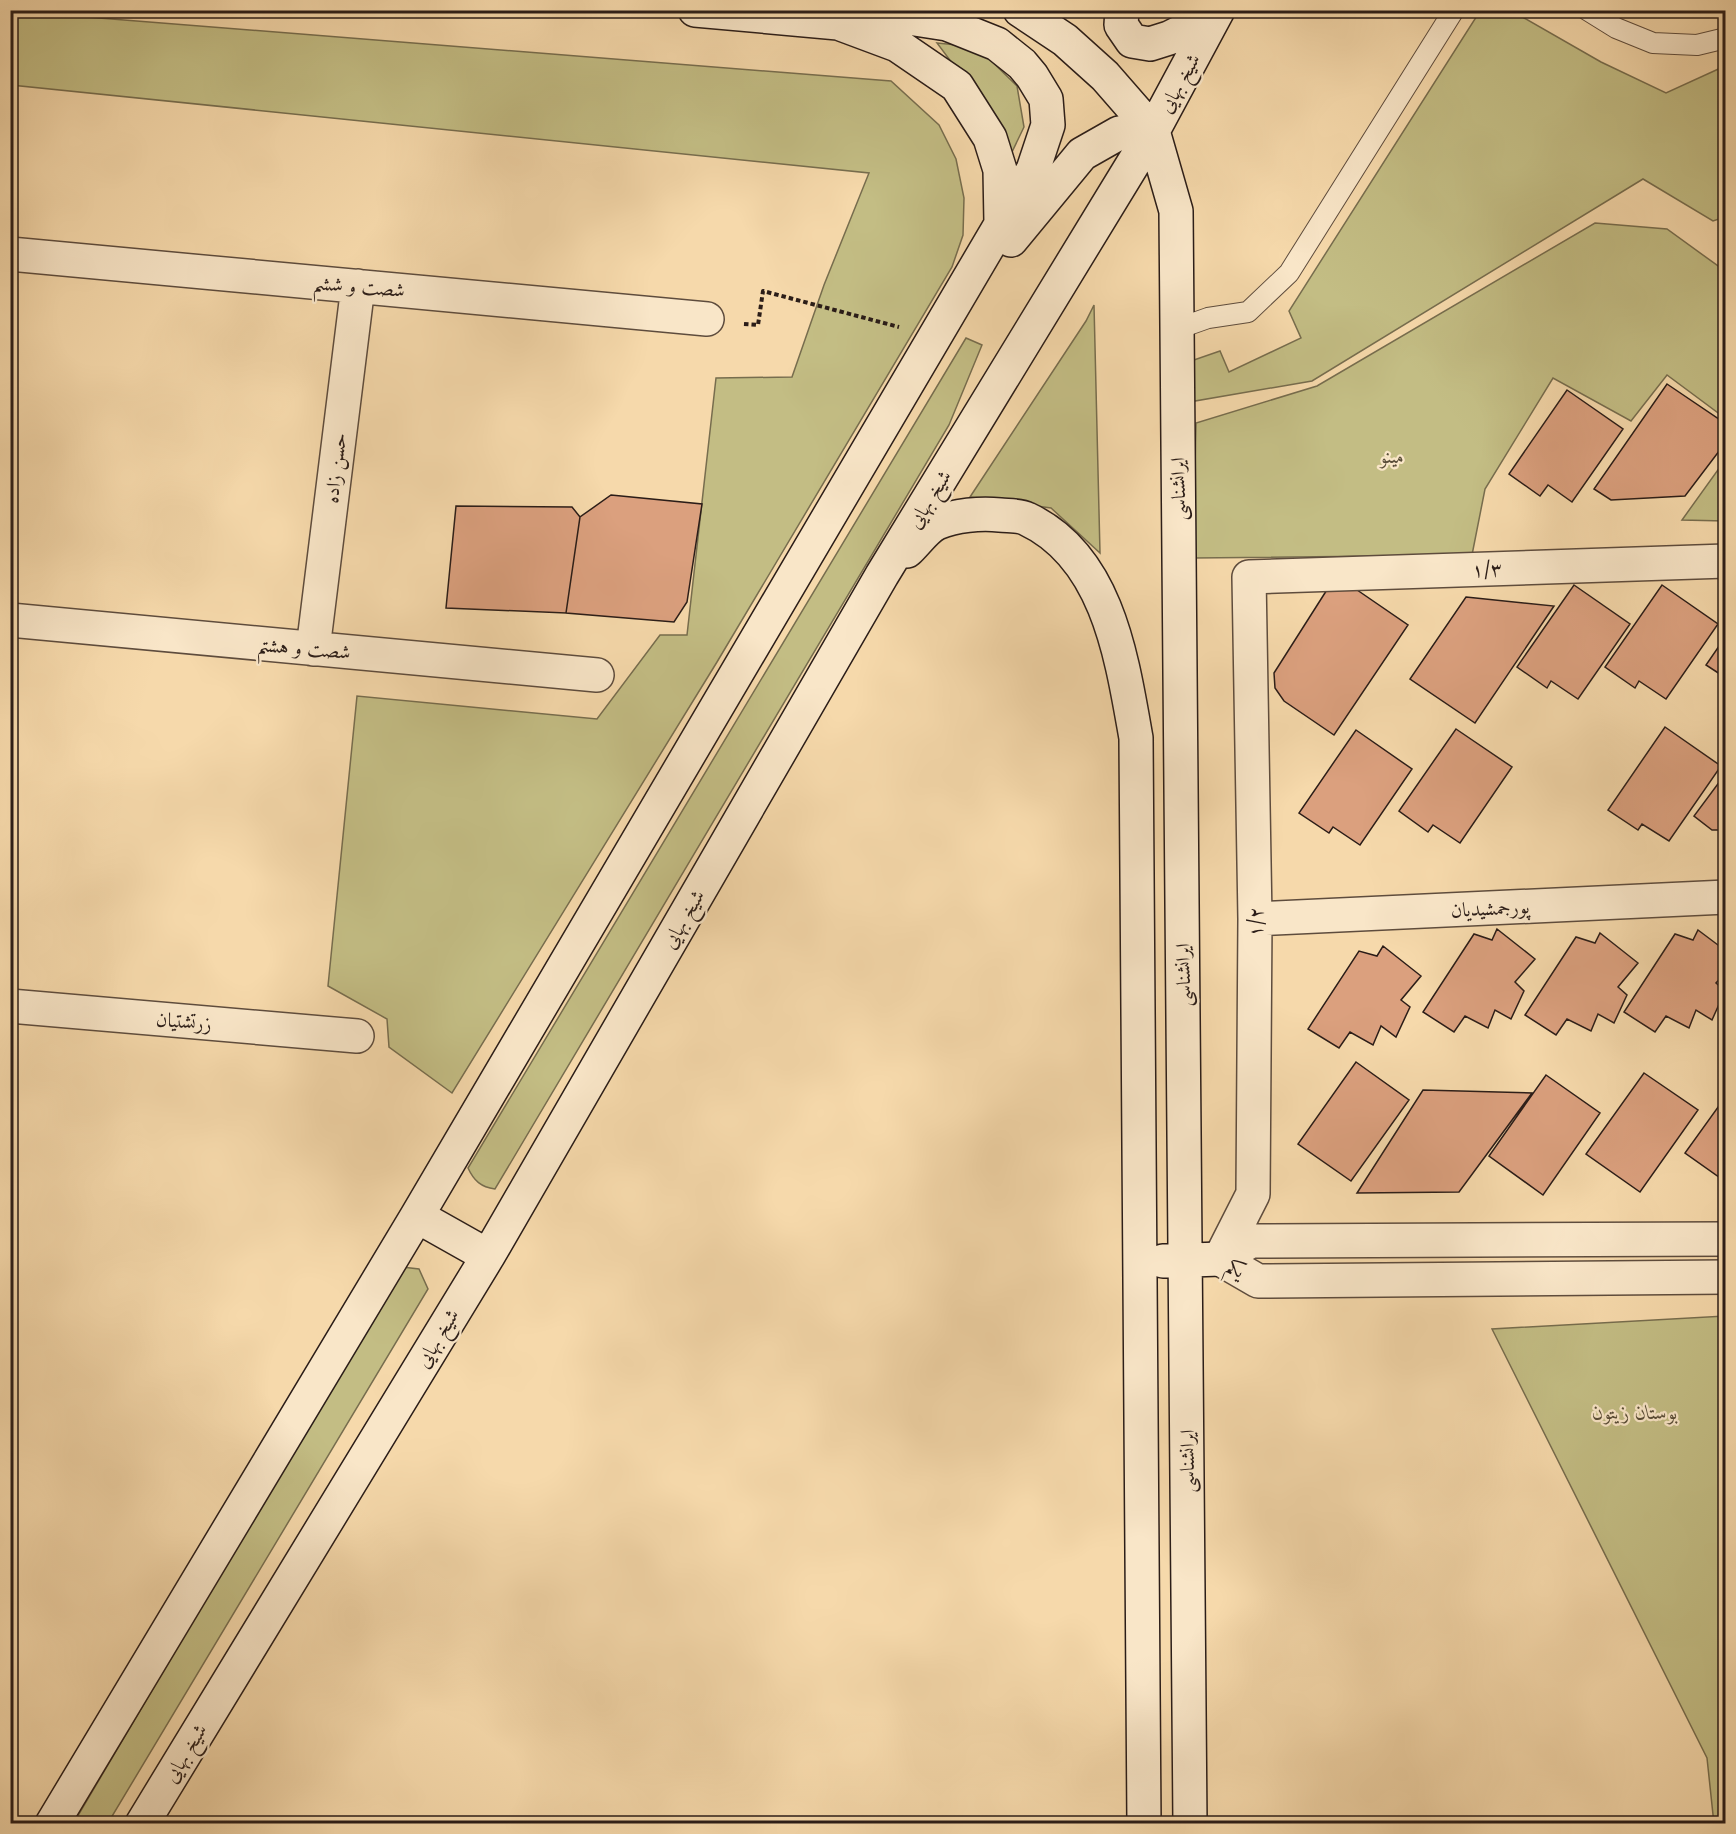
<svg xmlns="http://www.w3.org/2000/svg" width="1736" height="1834" font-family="'Libre Caslon Text',Amiri,serif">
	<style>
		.green { fill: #c3bd84; stroke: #776d4e; stroke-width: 1.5 }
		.building { fill: #dba07e; stroke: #2b1d18; stroke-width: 1.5 }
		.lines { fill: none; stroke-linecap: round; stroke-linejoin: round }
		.service-casing { stroke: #5e4c3d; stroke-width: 22 }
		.minor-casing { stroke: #5e4c3d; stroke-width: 36 }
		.tertiary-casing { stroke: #5e4c3d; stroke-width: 36 }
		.secondary-casing { stroke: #2b1d18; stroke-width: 36 }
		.path { stroke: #2b1d18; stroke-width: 4; stroke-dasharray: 4.5 3; stroke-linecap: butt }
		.service { stroke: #f9e6c8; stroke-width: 20 }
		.minor { stroke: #f9e6c8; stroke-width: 33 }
		.tertiary { stroke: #f9e6c8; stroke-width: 33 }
		.secondary { stroke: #f9e6c8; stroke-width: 33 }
		.labels { text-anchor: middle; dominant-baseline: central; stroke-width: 4.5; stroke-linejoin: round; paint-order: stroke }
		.street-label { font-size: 20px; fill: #2b1d18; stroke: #f9e6c8 }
		.park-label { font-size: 20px; font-style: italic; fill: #594d38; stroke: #f9e6c8 }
	</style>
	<rect width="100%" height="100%" fill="#f6d9ab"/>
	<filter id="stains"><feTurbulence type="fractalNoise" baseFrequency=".00333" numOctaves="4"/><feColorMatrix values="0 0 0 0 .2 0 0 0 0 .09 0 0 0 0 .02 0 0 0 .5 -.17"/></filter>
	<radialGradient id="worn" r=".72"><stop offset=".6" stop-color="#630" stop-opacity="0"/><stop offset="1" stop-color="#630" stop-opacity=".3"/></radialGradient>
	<path class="green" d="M11,11L891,81L939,125L956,159L964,198L963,235L952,267L717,662L452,1093L389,1047L387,1019L328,986L357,696L597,719L660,635H687L716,378L792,377L824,285L869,173L11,85Z
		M1480,11H1512L1601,62L1666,93L1725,66V217L1713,221L1643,179L1312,381L1189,402L1188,362L1220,351L1229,372L1301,338L1289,311Z
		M937,43L977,47L1017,86L1024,127L1011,154L994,119Z
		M1595,223L1667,229L1725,271V418L1667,375L1631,421L1553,378L1485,489L1472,555L1193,558L1196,423L1317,386Z
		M1094,305L1100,553L1051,508L970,497L1086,321Z
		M966,338L982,345L949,425L495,1189C481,1187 474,1181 468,1168Z
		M1725,460V521L1682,520Z
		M402,1267L419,1269L428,1289L108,1823L73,1824Z
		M1725,1316L1726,1823L1714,1824L1707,1758L1492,1329Z"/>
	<path class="building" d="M1667,384L1726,424V442L1685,496L1611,500L1594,489Z
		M1567,390L1623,429L1572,502L1548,485L1540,496L1509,474Z
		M611,495L702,504L687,602L674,622L566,613L580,517Z
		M456,506L572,507L580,517L566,613L446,608Z
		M1344,581L1408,625L1334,735L1284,701L1275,688L1274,673L1330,585Z
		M1574,585L1630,624L1578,699L1551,681L1547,688L1517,667Z
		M1662,585L1718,624L1666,699L1639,681L1635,688L1605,667Z
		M1466,597L1554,606L1475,723L1410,679Z
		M1726,636V678L1706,665Z
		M1665,727L1721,766L1669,841L1642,824L1638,830L1608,810Z
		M1456,729L1512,767L1460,843L1433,825L1428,832L1399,811Z
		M1356,730L1412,769L1360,845L1333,827L1329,833L1299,813Z
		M1726,773V830H1712L1694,816Z
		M1497,929L1535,959L1515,982L1524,991L1511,1019L1495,1010L1488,1028L1465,1016L1454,1032L1423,1012L1474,934L1492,940Z
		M1698,930L1726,951V972L1716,983L1725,991L1712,1020L1696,1010L1689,1028L1666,1016L1655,1032L1624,1012L1675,934L1693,940Z
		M1600,933L1638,963L1618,987L1627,995L1614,1023L1598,1014L1591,1031L1567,1019L1556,1035L1525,1015L1576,937L1595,943Z
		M1383,946L1421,976L1401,1000L1410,1007L1396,1037L1381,1026L1373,1045L1350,1032L1339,1048L1308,1029L1359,951L1377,956Z
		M1356,1062L1409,1100L1351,1181L1298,1144Z
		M1644,1073L1698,1110L1640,1192L1586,1154Z
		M1546,1075L1600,1113L1543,1195L1489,1156Z
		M1423,1090L1532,1093L1459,1192L1357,1193Z
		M1726,1096V1182L1685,1153Z"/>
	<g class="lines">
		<g class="service-casing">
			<path id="service" d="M1587,10L1616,28L1653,43L1697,45L1726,38
				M1177,329L1208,318L1248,312L1289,273L1454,10"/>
		</g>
		<g class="minor-casing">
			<path id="minor" d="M10,254L707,319
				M10,620L597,675
				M313,649L358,286
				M1255,919L1726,897
				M1220,1259L1253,1194L1255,919L1249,577L1726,561
				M1220,1259L1258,1281L1726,1277
				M1220,1259L1251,1241L1726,1239"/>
		</g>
		<g class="tertiary-casing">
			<path id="tertiary" d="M10,1006L357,1036"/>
		</g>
		<g class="secondary-casing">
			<path id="secondary" d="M695,10L838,23L897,45L957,86L990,138L1000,170L1001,223
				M1020,10L1065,40L1105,76L1153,131L1176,211L1190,1824
				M1122,10L1121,25L1132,41L1150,44L1169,38L1187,29L1210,10
				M1011,240L1082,154L1119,133L1153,131
				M907,551C916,543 926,528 937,523C955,515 981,513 1000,515C1008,516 1019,515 1027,519C1108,557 1122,659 1136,738L1144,1824
				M417,1216L488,1256
				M1163,1261L1220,1259
				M52,1824L417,1216L1033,170L1048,125L1046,99L1032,76L1022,64L997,44L947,24L889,15L838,23
				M142,1824L488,1256L882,575L1153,131L1218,10"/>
		</g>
		<path class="path" d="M744,324L758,325L763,291L899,327"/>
		<use href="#service" class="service"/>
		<use href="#minor" class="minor"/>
		<use href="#tertiary" class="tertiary"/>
		<use href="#secondary" class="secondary"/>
	</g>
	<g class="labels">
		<g class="street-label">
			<text transform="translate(1179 83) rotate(-61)">شیخ بهایی</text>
			<text transform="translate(359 286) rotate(5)">شصت و ششم</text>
			<text transform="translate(335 468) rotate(-83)">حسن زاده</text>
			<text transform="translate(1178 489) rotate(-91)">ایرانشناسی</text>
			<text transform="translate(929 499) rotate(-58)">شیخ بهایی</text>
			<text transform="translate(1487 569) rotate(-2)">۱/۳</text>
			<text transform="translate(304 648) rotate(5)">شصت و هشتم</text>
			<text transform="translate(1490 908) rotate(-3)">پورجمشیدیان</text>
			<text transform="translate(683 919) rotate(-60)">شیخ بهایی</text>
			<text transform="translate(1255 922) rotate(-90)">۱/۲</text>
			<text transform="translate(1183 975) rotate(-91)">ایرانشناسی</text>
			<text transform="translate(184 1021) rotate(5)">زرتشتیان</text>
			<text transform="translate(1236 1268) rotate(30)">یکم</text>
			<text transform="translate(437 1338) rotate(-59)">شیخ بهایی</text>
			<text transform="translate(1187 1461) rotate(-90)">ایرانشناسی</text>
			<text transform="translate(185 1753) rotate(-59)">شیخ بهایی</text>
		</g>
		<g class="park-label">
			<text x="1392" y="456">مینو</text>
			<text x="1635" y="1412">بوستان زیتون</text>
		</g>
	</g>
	<rect width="1736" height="1834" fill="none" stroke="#f6d9ab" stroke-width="36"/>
	<rect x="12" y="12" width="1712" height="1810" fill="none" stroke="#2b1d18" stroke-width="3"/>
	<rect x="18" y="18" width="1700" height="1798" fill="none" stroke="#2b1d18" stroke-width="1.5"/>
	<rect width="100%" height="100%" filter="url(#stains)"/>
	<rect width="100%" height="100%" fill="url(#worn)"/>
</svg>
